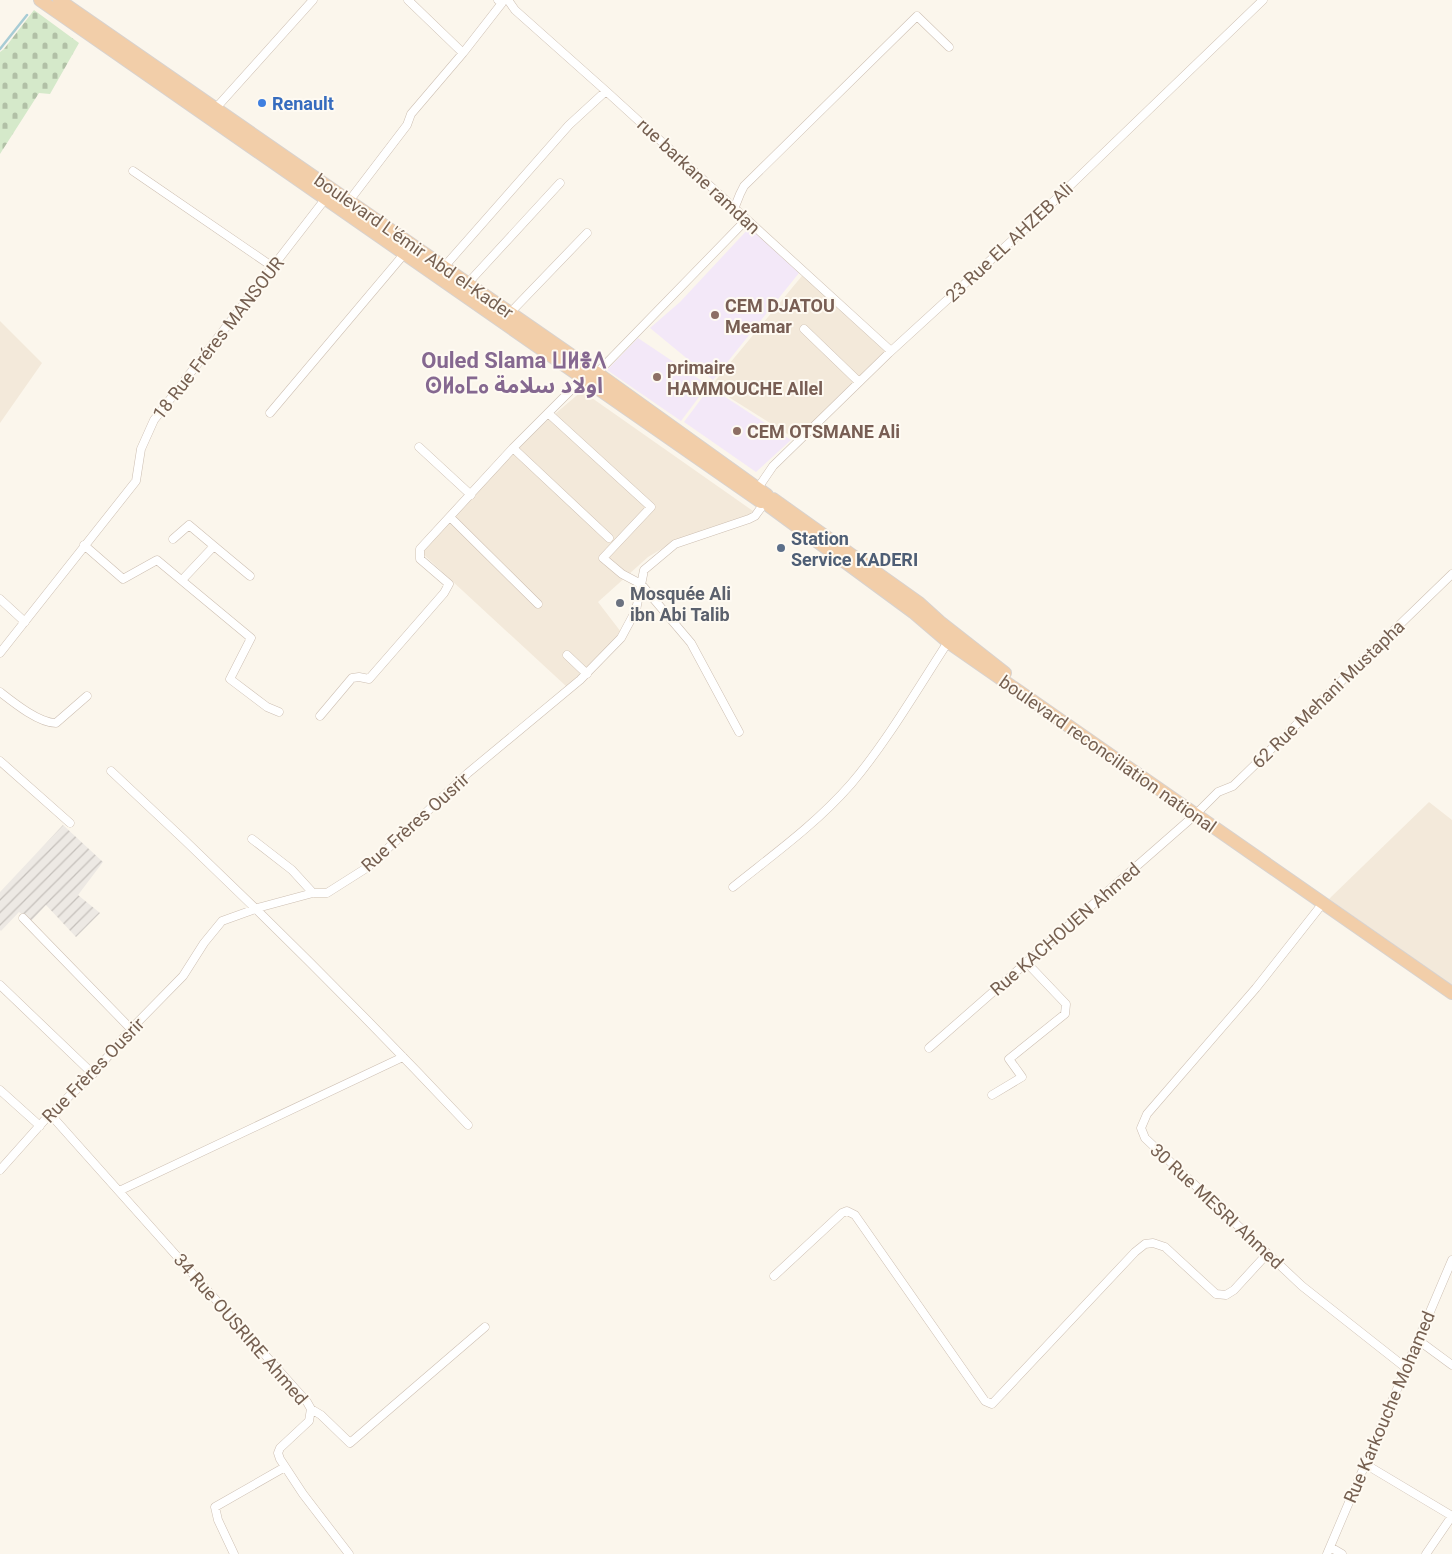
<svg xmlns="http://www.w3.org/2000/svg" width="1452" height="1554" font-family="Roboto,'Noto Sans Arabic','Noto Sans Tifinagh',sans-serif">
	<style>
		.residential { fill: #f3e9da }
		.industrial { fill: url(#industrial-furrows) }
		.education { fill: #f3e8f8 }
		.cemetery { fill: url(#cemetery-stones) }
		.lines { fill: none; stroke-linecap: round; stroke-linejoin: round }
		.stream { stroke: #a8ccd5; stroke-width: 2.5 }
		.minor-casing { stroke: #cdbfb2; stroke-width: 9 }
		.trunk-casing { stroke: #d8d2ce; stroke-width: 14 }
		.minor { stroke: #fff; stroke-width: 8 }
		.trunk { stroke: #f2cea9; stroke-width: 12 }
		.shop-dot { fill: #3f7fe0; stroke: #fefaf2; stroke-width: 2 }
		.education-dot { fill: #8d6e63; stroke: #fefaf2; stroke-width: 2 }
		.service-dot { fill: #5c6f8a; stroke: #fefaf2; stroke-width: 2 }
		.worship-dot { fill: #6b7280; stroke: #fefaf2; stroke-width: 2 }
		.labels { text-anchor: middle; dominant-baseline: central; stroke-width: 4; stroke-linejoin: round; paint-order: stroke }
		.shop-label { font-size: 18px; font-weight: bold; fill: #366cbe; stroke: #fefaf2; text-anchor: start }
		.street-label { font-size: 18px; fill: #755f50; stroke: #fefaf2 }
		.education-label { font-size: 18px; font-weight: bold; fill: #785e54; stroke: #fefaf2; text-anchor: start }
		.service-label { font-size: 18px; font-weight: bold; fill: #4e5e75; stroke: #fefaf2; text-anchor: start }
		.worship-label { font-size: 18px; font-weight: bold; fill: #5b616d; stroke: #fefaf2; text-anchor: start }
		.district-label { font-size: 22px; font-weight: bold; fill: #856890; stroke: #fefaf2 }
	</style>
	<defs>
		<pattern id="industrial-furrows" width="10" height="10" patternUnits="userSpaceOnUse" patternTransform="scale(1.25)"><rect width="10" height="10" fill="#ede9e4"/><path d="M-1 1l2-2M0 10L10 0M9 11l2-2" fill="none" stroke="#c5c0bb"/></pattern>
		<pattern id="cemetery-stones" width="16" height="16" patternUnits="userSpaceOnUse" patternTransform="scale(1.25)"><rect width="16" height="16" fill="#d5e9ca"/><path d="M2 7V4a2 2 0 0 1 4 0v3zM10 15v-3a2 2 0 0 1 4 0v3z" fill="#b1c0a6"/></pattern>
	</defs>
	<rect width="100%" height="100%" fill="#fbf6ec"/>
	<path class="residential" d="M806,271L889,353L797,440L711,386Z
		M0,321L42,363L0,423Z
		M582,391L753,511L748,518L675,541L648,557L598,602L621,632L591,665L567,687L424,555V549L516,447Z
		M1429,802L1452,820V985L1329,899Z"/>
	<path class="industrial" d="M63,825L103,862L78,895L100,913L76,937L46,905L31,921L19,912L1,931L0,930V892Z"/>
	<path class="education" d="M750,227L799,273L713,380L650,328L680,302Z
		M638,338L708,385L681,421L607,370Z
		M710,387L791,440L756,472L684,422Z"/>
	<path class="cemetery" d="M34,10L79,43L50,94L39,93L0,154V52L4,49Z"/>
	<g class="lines">
		<path class="stream" d="M0,49L27,15"/>
		<g class="minor-casing">
			<path id="minor" d="M408,0L463,53
				M508,0L515,10L606,91L891,351
				M216,108L313,0
				M133,171L273,267
				M349,201L407,125L411,114L463,53L502,3L498,0
				M734,209L740,194L744,186L917,16L949,47
				M444,267L569,125L606,91
				M468,283L560,183
				M510,313L587,233
				M804,329L859,382
				M597,373L746,220
				M270,413L405,253
				M548,413L651,507L603,558L622,574L641,584L691,643L739,732
				M419,447L471,495
				M513,448L609,538
				M758,488L773,466L889,353L1030,224L1263,0
				M450,517L538,604
				M173,539L189,525L214,546
				M84,545L123,579L157,560L251,638L230,679L267,707L279,712
				M182,580L214,546L250,576
				M0,599L25,622
				M0,653L136,481L141,449L154,420L326,198
				M567,655L587,674
				M0,692C14,703 39,723 56,723L87,696
				M320,716L352,678L359,677L369,679L444,593L449,584L420,559V549L513,448L583,378
				M0,761L70,823
				M111,771C234,885 353,1003 468,1125
				M252,839L292,870L313,893
				M733,887C774,854 816,824 851,784C886,743 918,688 948,642
				M1323,903L1256,988L1147,1114L1141,1128L1145,1138L1302,1286L1406,1368
				M23,918L131,1029
				M0,985L93,1074
				M929,1048L1195,815L1218,792L1233,786L1452,574
				M0,1090L40,1126
				M992,1095L1022,1077L1009,1059L1065,1014L1066,1004L1026,962
				M50,1114L307,1402L311,1409L309,1421L280,1448L278,1453L280,1459L303,1494L349,1554
				M0,1170L50,1114L93,1074L131,1029L183,976L204,943L222,921L261,907L313,893H327L368,867L468,773L580,680L621,638L636,610L644,570L675,544L749,519L755,516L763,505
				M119,1191L403,1057
				M774,1276L842,1213L847,1211L855,1215L985,1401L992,1404L1135,1252L1145,1244L1153,1243L1165,1247L1216,1294L1226,1295L1234,1290L1267,1254
				M1418,1340L1452,1365
				M311,1409L321,1415L350,1443L485,1327
				M1365,1464L1452,1516
				M1330,1547L1342,1554
				M234,1554L218,1520L215,1507L285,1467
				M1327,1554L1452,1260
				M1426,1554L1452,1516"/>
		</g>
		<g class="trunk-casing">
			<path id="trunk" d="M40,0L761,502
				M59,0L597,373L767,495
				M773,499L919,603L940,622L1005,673
				M769,506L913,612L948,642L1452,993"/>
		</g>
		<use href="#minor" class="minor"/>
		<use href="#trunk" class="trunk"/>
	</g>
	<circle class="shop-dot" cx="262" cy="103" r="5"/>
	<g class="education-dot">
		<circle cx="715" cy="315" r="5"/>
		<circle cx="657" cy="377" r="5"/>
		<circle cx="737" cy="431" r="5"/>
	</g>
	<circle class="service-dot" cx="781" cy="548" r="5"/>
	<circle class="worship-dot" cx="620" cy="603" r="5"/>
	<g class="labels">
		<g class="shop-label">
			<text x="272" y="103">Renault</text>
		</g>
		<g class="street-label">
			<text transform="translate(699 176) rotate(43)">rue barkane ramdan</text>
			<text transform="translate(1009 242) rotate(-43)">23 Rue EL AHZEB Ali</text>
			<text transform="translate(414 246) rotate(35)">boulevard L'émir Abd el-Kader</text>
			<text transform="translate(218 338) rotate(-52)">18 Rue Fréres MANSOUR</text>
			<text transform="translate(1328 694) rotate(-44)">62 Rue Mehani Mustapha</text>
			<text transform="translate(1108 754) rotate(35)">boulevard reconciliation national</text>
			<text transform="translate(415 822) rotate(-42)">Rue Frères Ousrir</text>
			<text transform="translate(1065 929) rotate(-41)">Rue KACHOUEN Ahmed</text>
			<text transform="translate(93 1070) rotate(-46)">Rue Frères Ousrir</text>
			<text transform="translate(1217 1206) rotate(43)">30 Rue MESRI Ahmed</text>
			<text transform="translate(241 1329) rotate(49)">34 Rue OUSRIRE Ahmed</text>
			<text transform="translate(1389 1407) rotate(-67)">Rue Karkouche Mohamed</text>
		</g>
		<g class="education-label">
			<text x="725" y="305">CEM DJATOU<tspan x="725" dy="21">Meamar</tspan></text>
			<text x="667" y="367">primaire<tspan x="667" dy="21">HAMMOUCHE Allel</tspan></text>
			<text x="747" y="431">CEM OTSMANE Ali</text>
		</g>
		<g class="service-label">
			<text x="791" y="538">Station<tspan x="791" dy="21">Service KADERI</tspan></text>
		</g>
		<g class="worship-label">
			<text x="630" y="593">Mosquée Ali<tspan x="630" dy="21">ibn Abi Talib</tspan></text>
		</g>
		<g class="district-label">
			<text x="514" y="360">Ouled Slama ⵡⵍⴻⴷ<tspan x="514" dy="25">ⵙⵍⴰⵎⴰ اولاد سلامة</tspan></text>
		</g>
	</g>
</svg>
